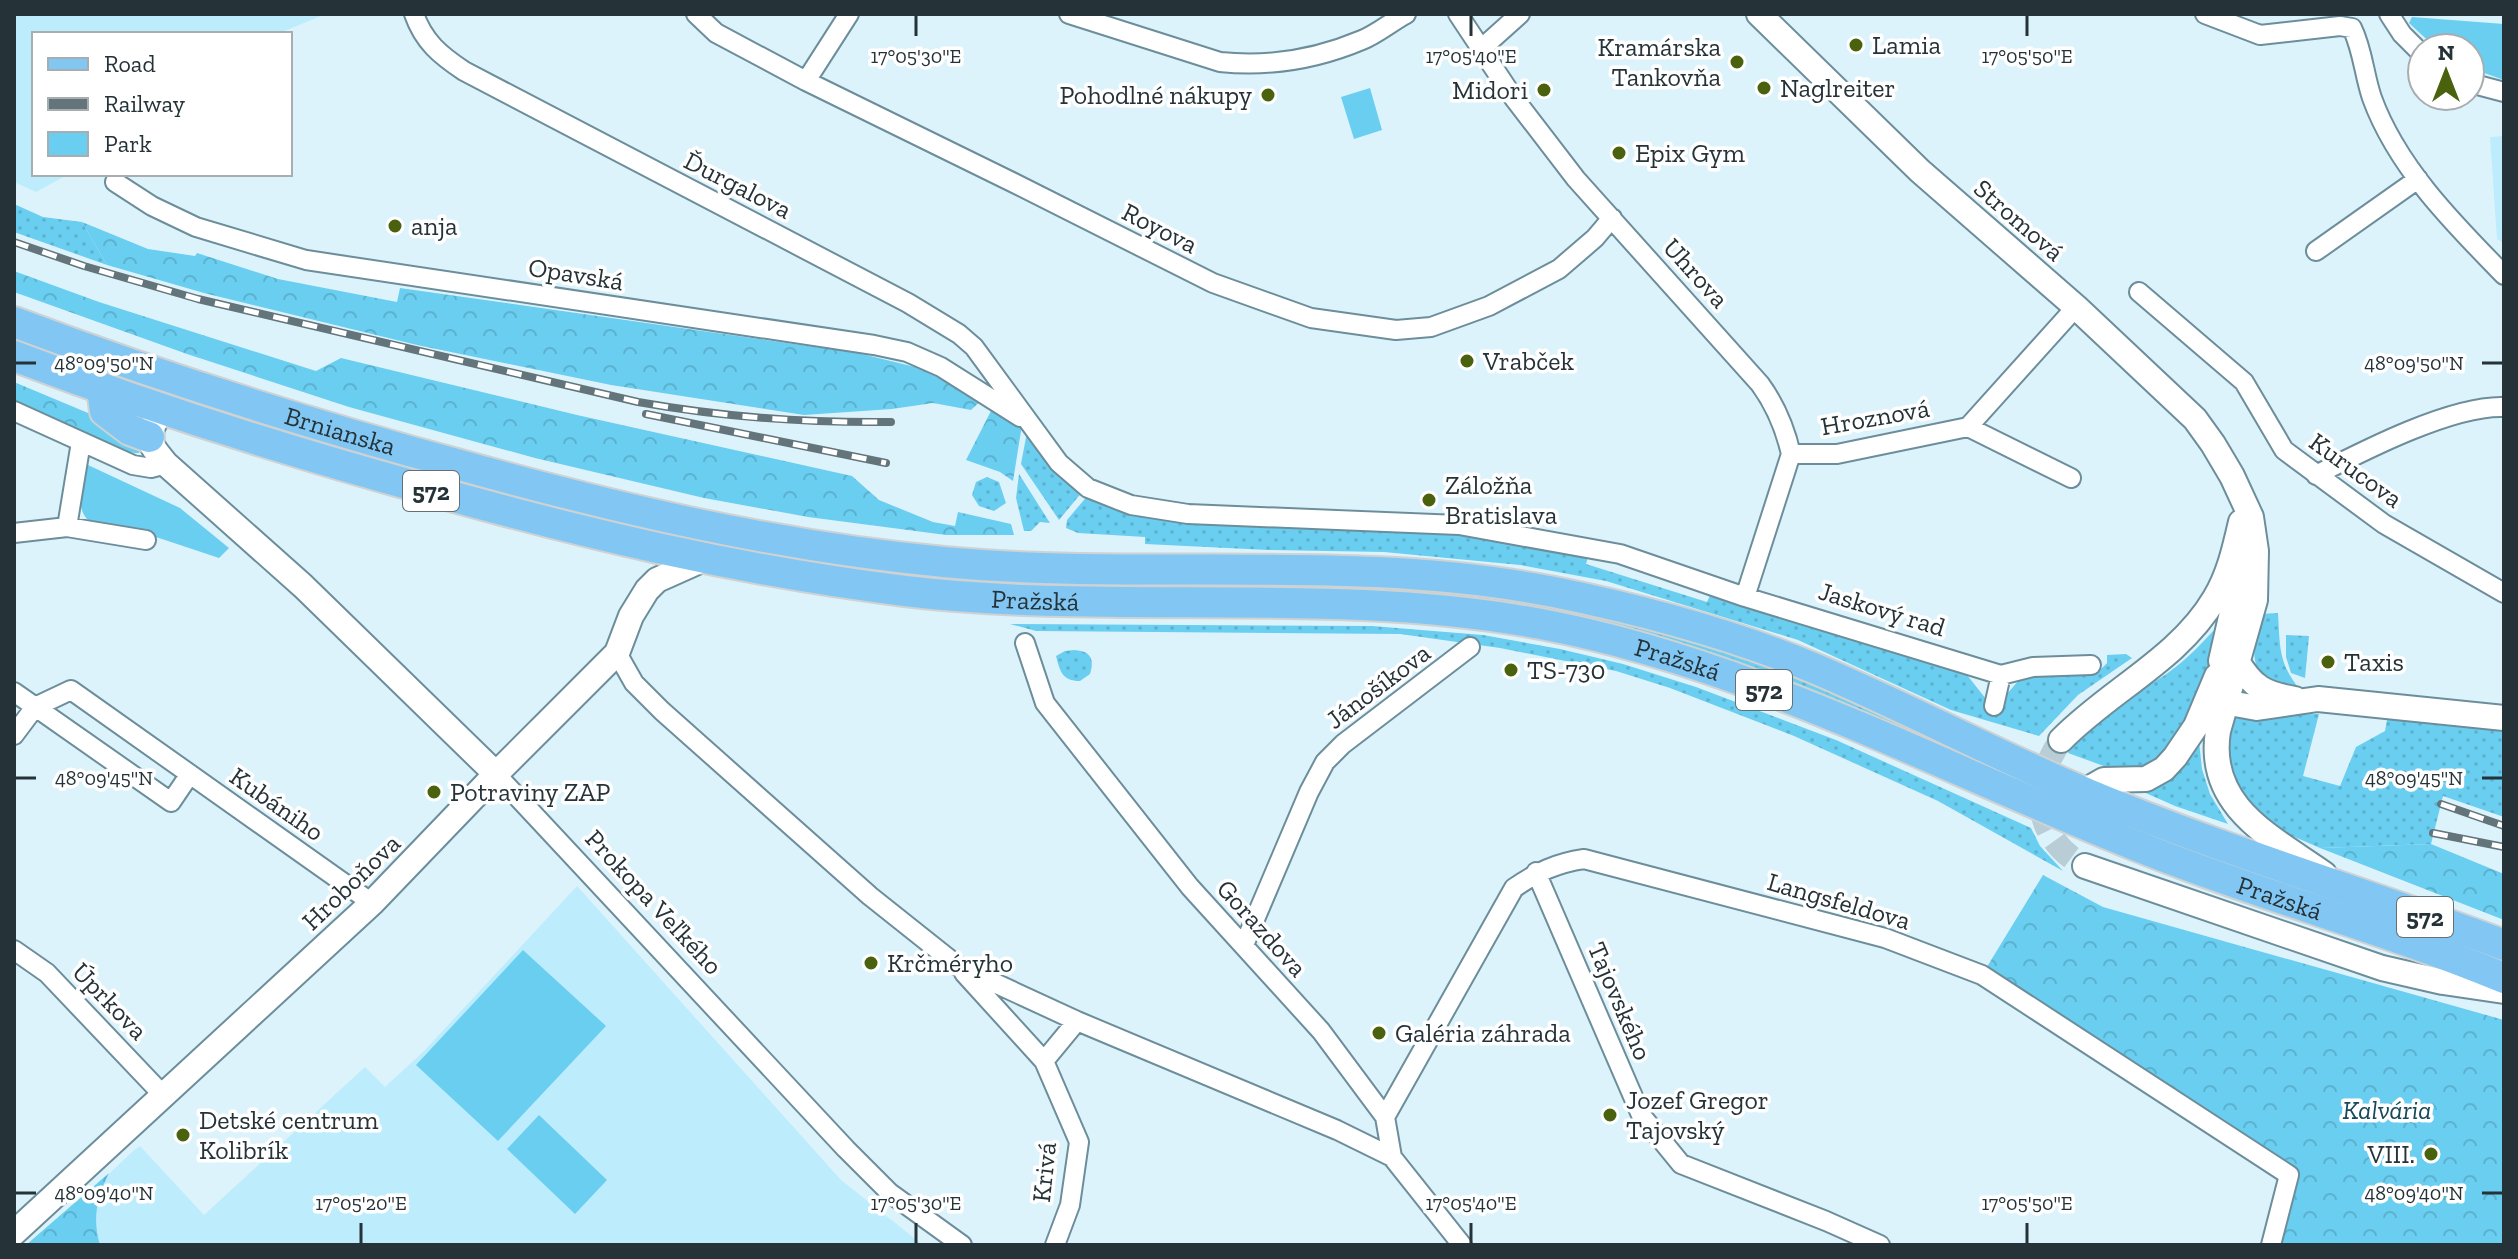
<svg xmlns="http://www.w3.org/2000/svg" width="2518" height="1259" font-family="'Zilla Slab',serif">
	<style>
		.built { fill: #bdecfd }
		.grass { fill: url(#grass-dots) }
		.forest { fill: url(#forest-crowns) }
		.green { fill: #6acef1 }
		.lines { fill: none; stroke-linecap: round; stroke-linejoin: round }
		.tertiary-tunnel { stroke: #b8cdd5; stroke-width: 24; stroke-dasharray: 24 12; stroke-linecap: butt }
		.minor-casing { stroke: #6c8e9b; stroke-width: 22 }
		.tertiary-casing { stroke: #6c8e9b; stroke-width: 28 }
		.primary-casing { stroke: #cfd2d3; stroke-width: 34 }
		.minor { stroke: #fff; stroke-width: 18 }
		.tertiary { stroke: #fff; stroke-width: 24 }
		.primary { stroke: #82c7f3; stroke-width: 30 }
		.rail-casing { stroke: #63747a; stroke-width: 8 }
		.rail { stroke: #fff; stroke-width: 5; stroke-dasharray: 15; stroke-linecap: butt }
		.ticks { fill: none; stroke: #253338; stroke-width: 3 }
		.poi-dot { fill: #4a610d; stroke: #fff; stroke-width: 3 }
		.labels { text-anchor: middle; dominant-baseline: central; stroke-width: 7; stroke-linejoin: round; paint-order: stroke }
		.shield { fill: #fff; stroke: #667074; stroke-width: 2 }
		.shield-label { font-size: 24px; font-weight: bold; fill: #253338 }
		.poi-label { font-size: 26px; fill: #253338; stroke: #fff; text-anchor: start }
		.street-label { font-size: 26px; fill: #253338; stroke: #fff }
		.park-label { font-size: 26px; font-style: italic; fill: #16495a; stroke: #fff }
		.ticks-label { font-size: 20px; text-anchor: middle; fill: #253338; stroke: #fff; stroke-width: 7; stroke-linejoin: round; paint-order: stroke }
	</style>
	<defs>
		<pattern id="grass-dots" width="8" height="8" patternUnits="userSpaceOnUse" patternTransform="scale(2)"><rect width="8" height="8" fill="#6acef1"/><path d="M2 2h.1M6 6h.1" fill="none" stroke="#5cb1cf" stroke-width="1.8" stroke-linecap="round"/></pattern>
		<pattern id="forest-crowns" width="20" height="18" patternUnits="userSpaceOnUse" patternTransform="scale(2)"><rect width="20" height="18" fill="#6acef1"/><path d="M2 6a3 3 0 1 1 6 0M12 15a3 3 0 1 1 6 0" fill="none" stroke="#5cb1cf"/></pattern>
	</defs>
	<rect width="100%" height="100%" fill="#ddf3fc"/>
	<path class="built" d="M14,14H326L277,34H34V174H69L36,192L14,182Z
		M2504,136V243L2497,239L2490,137Z
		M577,886L841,1180L923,1245H99L94,1227L95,1207L101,1188L109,1174L132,1152L140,1146L204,1215L365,1067L385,1087L424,1051Z"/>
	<path class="grass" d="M14,204L43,217L82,222L107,265L14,232Z
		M1027,432L1083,491L1059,520L1021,464Z
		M1019,474L1050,523L1040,522L1031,531H1024L1016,498Z
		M987,477L999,482L1006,503L994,511L979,506L972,495L976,482Z
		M1089,494L1181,520L1458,535L1589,553L1586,564L1707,602L1712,591L1967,675L1994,709L2025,673H2097L2107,663V655L2126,654L2132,658L2078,695L2039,736L1951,710L1798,640L1606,581L1520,565L1384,552L1268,550L1145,544V537L1078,533L1066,528L1067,520Z
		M610,525L747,547L1421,586L1546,602L1635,623L1747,656L2504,958V967L2259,880L1630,633L866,575Z
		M2278,613C2280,643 2278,661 2297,686C2245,684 2252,653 2259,614Z
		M2224,619L2192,714L2154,768L2123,773L2068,753C2087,716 2132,697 2165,675C2187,660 2206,639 2224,619Z
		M1010,624L1372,626L1483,635L1560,649L1623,664L1696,687L1836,740L2031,828L2040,846L2063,871L1938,801L1794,736L1670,688L1616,671L1500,648L1400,634L1036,631Z
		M2286,635L2309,636L2305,678L2291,673L2286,657Z
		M1074,650C1090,651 1095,658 1090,674L1080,681C1062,681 1060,671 1056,656L1065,651Z
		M2319,714L2303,776L2340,786L2356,747L2385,731L2388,714L2504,732V817L2443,796L2431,844L2320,848L2276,829L2251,811L2226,771L2229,720L2236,716Z
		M2199,741L2202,769L2210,794L2228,824L2175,806L2139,790Z"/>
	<path class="forest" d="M82,222L148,249L195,256L197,253L278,279L397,302L400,288L858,353L915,367L984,398L971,410L933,403L892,409L804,415L611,385L417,345L204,293L107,265Z
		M14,271L99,302L316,371L341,358L577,415L852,476L879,500L933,522L955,526L958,512L1011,524L1014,535H946L808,517L704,498L535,458L349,407L187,354L14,292Z
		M14,382L112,423L140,450L139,453C119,455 38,411 14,401Z
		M993,407L1022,425L1013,481L1000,472L966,460Z
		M2431,844L2504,874V920L2320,848Z
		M2043,875L2103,907L2504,1020V1245H2271L2289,1174L1982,975Z
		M109,1173C97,1197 92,1219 100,1245H26Z"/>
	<path class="green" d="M2412,17L2504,24V80L2470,68V48H2436L2409,23Z
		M1370,88L1382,130L1354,139L1341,97Z
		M88,465L180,508L229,548L219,558C197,551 175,543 153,536C137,532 105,532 92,523C73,511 81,481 88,465Z
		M523,950L606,1026L498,1141L416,1065Z
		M539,1115L607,1180L575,1214L507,1149Z"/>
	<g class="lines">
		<path class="tertiary-tunnel" d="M2061,740C2029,785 2034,840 2085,866"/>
		<g class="minor-casing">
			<path id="minor" d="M414,14C424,42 440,55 464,71L908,303L959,334L974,347L1059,463L1088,488L1131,505L1188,514L1459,525L1620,554L1745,597L2001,675L2033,667L2091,665
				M696,14L716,33L806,81L1012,182L1213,283L1311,318L1396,330L1431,327L1489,306L1559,269L1595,238L1612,218
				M1069,14L1220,62C1268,67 1317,59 1362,40C1377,34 1391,22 1406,14
				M1458,14L1513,97L1576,179L1760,384C1776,406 1785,428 1791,454L1745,597
				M2205,14L2260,35L2340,26L2352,28C2363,50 2364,75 2372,98C2397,167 2454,224 2504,275
				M2389,14L2402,34L2422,54
				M1481,49L1520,14
				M806,81L849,14
				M2470,83L2504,92
				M115,182L152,206L196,227L306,260L874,345L907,352L941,367L1020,417
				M2316,251L2418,179
				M2139,292L2244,382L2284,450L2384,524L2504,593
				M14,411L133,465L151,468L166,464
				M1968,427L2071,478
				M1791,454H1837L1968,427L2076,307
				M2316,475C2363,451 2452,405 2504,407
				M67,527L81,442
				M14,533L67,527L146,540
				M1025,643L1045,703L1190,887L1321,1031L1385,1117L1392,1157L1462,1245
				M617,653L634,683L662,711L870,896L958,966L1077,1021L1337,1130L1392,1157
				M14,692L171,802L190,774
				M1994,706L2001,675
				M14,735L35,707L71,690L372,903
				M496,774L846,1149L890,1193L962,1245
				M1536,872L1641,1115L1681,1164L1826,1221L1880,1245
				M1244,945L1309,792L1325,762L1343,744L1470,647
				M14,950L47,973L163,1095
				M964,973L1044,1061L1079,1142L1070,1205L1055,1245
				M1044,1061L1077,1021
				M1385,1117L1514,888C1537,872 1557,863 1584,859L1885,938L1982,975L2289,1175L2271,1245"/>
		</g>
		<g class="tertiary-casing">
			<path id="tertiary" d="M1759,14L1920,171L2076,307L2195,419L2213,444L2232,476L2251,517L2256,551L2255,600L2218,731C2206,807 2272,837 2324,874
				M155,422C144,441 154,449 166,464L303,586L496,774
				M2221,661L2244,560
				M2237,661C2253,688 2265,694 2295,699
				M2224,702L2257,708L2318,699L2504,718
				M2061,740C2110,690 2179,659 2215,598C2229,575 2235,548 2241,522
				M2083,792L2104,780L2146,779L2164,769L2175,757L2196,726L2217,676L2226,669
				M2085,866L2382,968L2443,982L2504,991
				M14,1233L372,903L496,774L617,653L631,616L647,590L657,580L704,559"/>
		</g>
		<g class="primary-casing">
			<g id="primary">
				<path id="s1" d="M14,322C160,377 309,424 460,465C618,509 780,547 944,562C1147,581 1353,553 1554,592C1643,610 1732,634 1816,669C1908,708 1996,755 2088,794C2224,851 2366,893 2504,945"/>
				<path id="s2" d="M14,356C148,407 284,450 422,488C581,533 741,571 905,591C1116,616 1331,585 1541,624C1750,663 1941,768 2137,846C2257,895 2384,928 2504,978"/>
				<path d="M102,388L105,411L130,430L149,437"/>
			</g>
		</g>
		<use href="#minor" class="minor"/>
		<use href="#tertiary" class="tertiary"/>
		<use href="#primary" class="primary"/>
		<g class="rail-casing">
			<path id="rail" d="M14,242L84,266L198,299L638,402C722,417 806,423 891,422
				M646,414L886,463
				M2441,804L2504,826
				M2433,833L2504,847"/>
		</g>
		<use href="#rail" class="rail"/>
	</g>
	<path class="ticks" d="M916,16V36M1471,16V36M2027,16V36M16,363H36M2482,363H2502M16,778H36M2482,778H2502M16,1193H36M2482,1193H2502M361,1223V1243M916,1223V1243M1471,1223V1243M2027,1223V1243"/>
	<g class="poi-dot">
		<circle cx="1856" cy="45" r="8"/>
		<circle cx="1737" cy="62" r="8"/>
		<circle cx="1764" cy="88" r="8"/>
		<circle cx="1544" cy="90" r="8"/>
		<circle cx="1268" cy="95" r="8"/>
		<circle cx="1619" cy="153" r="8"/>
		<circle cx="395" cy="226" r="8"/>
		<circle cx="1467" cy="361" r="8"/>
		<circle cx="1429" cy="500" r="8"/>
		<circle cx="2328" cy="662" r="8"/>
		<circle cx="1511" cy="670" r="8"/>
		<circle cx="434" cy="792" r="8"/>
		<circle cx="871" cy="963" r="8"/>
		<circle cx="1379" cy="1033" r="8"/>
		<circle cx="1610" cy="1115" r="8"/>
		<circle cx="183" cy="1135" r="8"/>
		<circle cx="2431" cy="1154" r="8"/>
	</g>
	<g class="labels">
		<g class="shield">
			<rect x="403" y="471" width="56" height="40" rx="6"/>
			<rect x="1736" y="670" width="56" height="40" rx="6"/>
			<rect x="2397" y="897" width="56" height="40" rx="6"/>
		</g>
		<g class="shield-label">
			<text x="431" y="491">572</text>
			<text x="1764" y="690">572</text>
			<text x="2425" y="917">572</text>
		</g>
		<g class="poi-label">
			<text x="1872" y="45">Lamia</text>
			<text x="1721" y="47" text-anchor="end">Kramárska<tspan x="1721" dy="30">Tankovňa</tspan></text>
			<text x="1780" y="88">Naglreiter</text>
			<text x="1528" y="90" text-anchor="end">Midori</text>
			<text x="1252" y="95" text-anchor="end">Pohodlné nákupy</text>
			<text x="1635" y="153">Epix Gym</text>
			<text x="411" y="226">anja</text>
			<text x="1483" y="361">Vrabček</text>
			<text x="1445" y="485">Záložňa<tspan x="1445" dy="30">Bratislava</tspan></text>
			<text x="2344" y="662">Taxis</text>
			<text x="1527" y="670">TS-730</text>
			<text x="450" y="792">Potraviny ZAP</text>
			<text x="887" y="963">Krčméryho</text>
			<text x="1395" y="1033">Galéria záhrada</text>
			<text x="1626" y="1100">Jozef Gregor<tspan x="1626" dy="30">Tajovský</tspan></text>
			<text x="199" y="1120">Detské centrum<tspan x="199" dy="30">Kolibrík</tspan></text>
			<text x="2415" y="1154" text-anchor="end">VIII.</text>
		</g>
		<g class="street-label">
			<text transform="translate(738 185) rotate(27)">Ďurgalova</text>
			<text transform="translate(2019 220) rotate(41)">Stromová</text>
			<text transform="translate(1160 228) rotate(27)">Royova</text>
			<text transform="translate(1696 273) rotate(48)">Uhrova</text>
			<text transform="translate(576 274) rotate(9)">Opavská</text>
			<text transform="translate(1875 417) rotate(-10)">Hroznová</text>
			<text stroke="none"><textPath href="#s1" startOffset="344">Brnianska</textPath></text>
			<text transform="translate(2356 470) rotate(36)">Kurucova</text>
			<text stroke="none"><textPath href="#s2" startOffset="1054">Pražská</textPath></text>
			<text transform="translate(1882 609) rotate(17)">Jaskový rad</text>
			<text stroke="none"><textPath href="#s2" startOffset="1702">Pražská</textPath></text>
			<text transform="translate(1378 686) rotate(-37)">Jánošíkova</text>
			<text transform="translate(277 804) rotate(35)">Kubániho</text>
			<text transform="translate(351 882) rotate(-44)">Hroboňova</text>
			<text stroke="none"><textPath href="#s2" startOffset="2350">Pražská</textPath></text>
			<text transform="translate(1839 901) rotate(16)">Langsfeldova</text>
			<text transform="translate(654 902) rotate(47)">Prokopa Veľkého</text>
			<text transform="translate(1262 928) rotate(48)">Gorazdova</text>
			<text transform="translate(110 1001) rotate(46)">Úprkova</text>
			<text transform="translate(1620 1001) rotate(67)">Tajovského</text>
			<text transform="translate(1044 1172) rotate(-84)">Krivá</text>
		</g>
		<g class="park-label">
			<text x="2387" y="1110">Kalvária</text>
		</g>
	</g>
	<g class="ticks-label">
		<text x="916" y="63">17°05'30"E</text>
		<text x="1471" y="63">17°05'40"E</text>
		<text x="2027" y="63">17°05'50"E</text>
		<text x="104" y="370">48°09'50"N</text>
		<text x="2414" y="370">48°09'50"N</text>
		<text x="104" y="785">48°09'45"N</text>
		<text x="2414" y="785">48°09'45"N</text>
		<text x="104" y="1200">48°09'40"N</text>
		<text x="2414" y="1200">48°09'40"N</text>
		<text x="361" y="1210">17°05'20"E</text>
		<text x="916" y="1210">17°05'30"E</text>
		<text x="1471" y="1210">17°05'40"E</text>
		<text x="2027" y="1210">17°05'50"E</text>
	</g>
	<rect width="2518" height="1259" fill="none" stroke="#253338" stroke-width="32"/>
	<rect x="32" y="32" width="260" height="144" fill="#ffffff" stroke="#a8adaf" stroke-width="2"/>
	<rect x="48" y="58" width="40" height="12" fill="#82c7f3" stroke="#a8adaf" stroke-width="2"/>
	<text x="104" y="72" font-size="24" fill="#253338">Road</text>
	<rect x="48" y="98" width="40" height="12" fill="#63747a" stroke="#a8adaf" stroke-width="2"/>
	<text x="104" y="112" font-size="24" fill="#253338">Railway</text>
	<rect x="48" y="132" width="40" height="24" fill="#6acef1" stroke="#a8adaf" stroke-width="2"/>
	<text x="104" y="152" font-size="24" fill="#253338">Park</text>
	<g transform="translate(2446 72)"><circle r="38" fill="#ffffff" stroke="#a8adaf" stroke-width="2"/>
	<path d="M0-6L14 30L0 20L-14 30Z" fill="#4a610d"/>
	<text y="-12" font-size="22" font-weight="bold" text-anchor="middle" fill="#253338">N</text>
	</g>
</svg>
